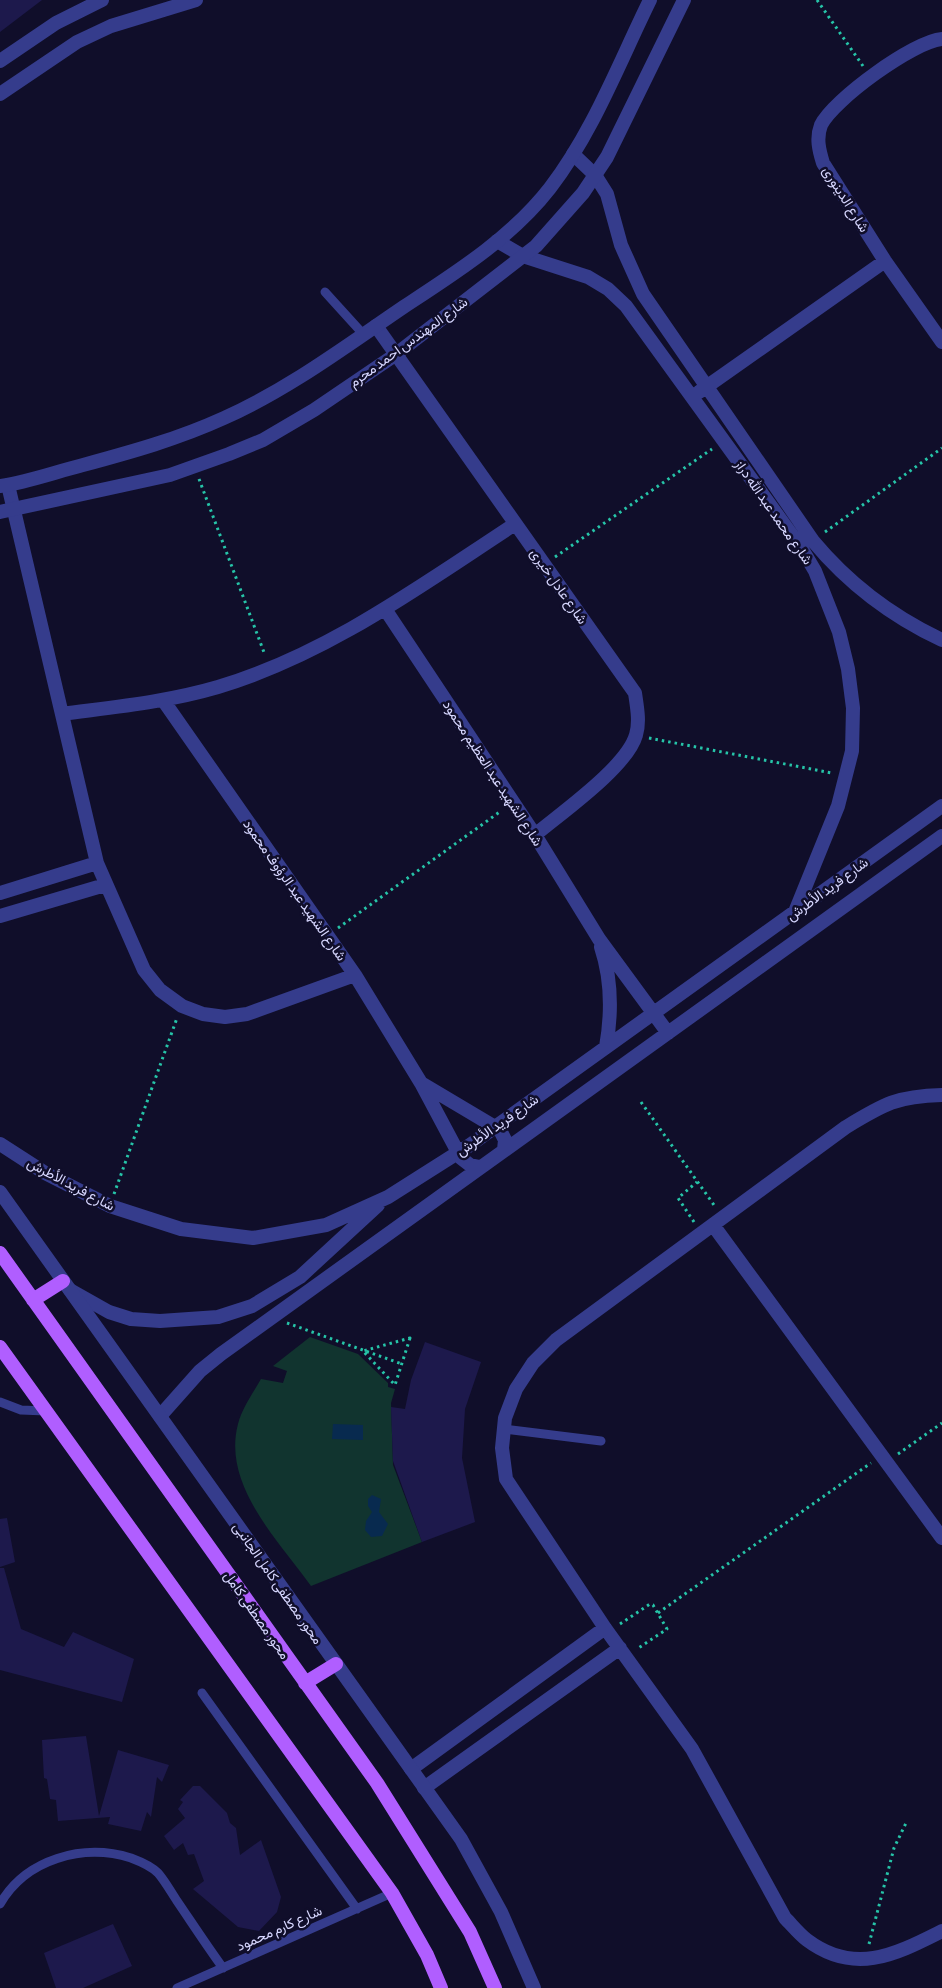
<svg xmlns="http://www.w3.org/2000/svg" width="942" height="1988" font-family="'Asap Condensed',Vazirmatn,sans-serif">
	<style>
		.green { fill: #11342f }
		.water { fill: #082a4f }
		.building { fill: #1d194c }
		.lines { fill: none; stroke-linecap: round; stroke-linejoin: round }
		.path { stroke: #26c4a8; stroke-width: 3; stroke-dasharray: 2.5 4; stroke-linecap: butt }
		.service { stroke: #353c8c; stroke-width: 9 }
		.minor { stroke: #353c8c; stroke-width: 14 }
		.tertiary { stroke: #353c8c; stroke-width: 14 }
		.primary { stroke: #b05eff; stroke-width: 14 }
		.labels { text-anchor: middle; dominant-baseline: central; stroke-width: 5; stroke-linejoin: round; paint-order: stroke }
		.street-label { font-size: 14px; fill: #d7d7ff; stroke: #100e2a }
	</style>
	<rect width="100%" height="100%" fill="#100e2a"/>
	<path class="green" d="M310,1337L358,1354L388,1383V1387L395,1389L391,1403L393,1465L422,1542L311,1586C278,1540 222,1485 238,1424C242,1408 253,1393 261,1379L283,1383L287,1371L273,1366Z"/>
	<path class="water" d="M333,1424L363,1425V1440L332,1439Z
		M372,1495L381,1499L379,1512L388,1524L382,1536L371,1537L365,1530L366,1521L372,1512L368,1506V1499Z"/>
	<path class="building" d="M0,0H42L0,32Z
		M425,1342L481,1362L465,1409L462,1458L475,1522L422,1542L393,1461L391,1407L405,1409L411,1380Z
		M7,1518L15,1562L0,1567V1519Z
		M0,1568H4L21,1629L64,1647L73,1632L134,1659L122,1702L0,1670Z
		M86,1736L99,1816L118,1750L169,1765L162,1782L157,1777L151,1817L147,1812L141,1831L108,1824L110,1817L58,1821L56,1800L50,1799L47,1779L44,1778L42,1740Z
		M193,1786H200L227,1813L230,1823L236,1828L240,1855L261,1840L281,1897L277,1912L259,1931L238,1927L193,1889L204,1881L194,1854L188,1855L183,1843L174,1850L164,1836L185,1818L178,1809L183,1802L180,1800Z
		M113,1924L132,1966L83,1988H56L44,1953Z"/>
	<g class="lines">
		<path class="path" d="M817,0L863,66
			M199,479L265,655
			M825,532L942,448
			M555,557L712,449
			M649,738L832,773
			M338,928L501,811
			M641,1102L714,1205
			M114,1194L177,1018
			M694,1222L678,1198L697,1182
			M287,1323L402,1364
			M410,1338L395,1385L363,1351Z
			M898,1454L942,1423
			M658,1613L871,1463
			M620,1624L650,1604L653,1605L667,1629L637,1649
			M869,1944L894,1848L906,1823"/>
		<path class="service" d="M325,292L364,335
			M0,1402L21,1410L46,1411
			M504,1429L601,1441
			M202,1693L357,1909
			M0,1904C26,1859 83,1843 131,1858C139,1861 151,1866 158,1873C165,1881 171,1892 177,1901C192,1923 207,1946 223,1968
			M177,1988L392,1893"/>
		<path class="minor" d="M942,39C914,41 833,100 821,125C816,138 819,150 823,163L885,261L942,342
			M573,154L595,175L607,194L621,245L643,294L813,541C848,583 893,617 942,640
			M497,241L523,256L588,277L608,289L626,306L802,549L815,571L839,632L848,669L853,708L852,751L838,806L795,912
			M376,326L635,693C637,707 640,722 636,735C627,767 561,813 535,835
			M699,392L885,261
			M8,485L97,863L144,970L160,990L182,1006L203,1014L225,1017L247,1014L355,975
			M385,609L535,835L599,939L668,1033
			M163,700L355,975L421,1083L461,1158L470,1165L480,1167
			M62,714C114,707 167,702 218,687C328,654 420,586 515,524
			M0,893L97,863
			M0,916L105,885
			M601,947C612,980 612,1013 606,1047
			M421,1083L500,1130L505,1140L504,1150
			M942,1095C897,1096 884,1104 846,1127L556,1340L533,1363L516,1389L505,1418L502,1448L506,1479L605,1628L692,1749L785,1918C792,1925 799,1934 807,1940C855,1976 896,1954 942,1931
			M0,1144L45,1173L110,1206L181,1229L253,1238L326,1225L388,1197L470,1145L942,806
			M713,1225L942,1538
			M70,1290L109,1312L131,1319L160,1321L218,1317L252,1306L300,1277L378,1205
			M160,1416L200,1371L221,1354L942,836
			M411,1769L605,1628
			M424,1788L620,1648"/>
		<path class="tertiary" d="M0,61L56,23L102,0
			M0,94L77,42L111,26L196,0
			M0,486C28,482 55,472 83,465C131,452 178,439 224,418C289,389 346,346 405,306C457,272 512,237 550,188C593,132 619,63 650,0
			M0,512L170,475L229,454L263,440L314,410L395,355L536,246L583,193L607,157L684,0
			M0,1192L461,1839L501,1912L534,1988"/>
		<path class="primary" d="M0,1253L377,1783L470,1932L495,1988
			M33,1300L63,1281
			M0,1347L392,1893L427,1955L441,1988
			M305,1683L336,1664"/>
	</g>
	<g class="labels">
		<g class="street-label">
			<text transform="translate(846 199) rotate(58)">شارع الدينورى</text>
			<text transform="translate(408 342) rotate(-36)">شارع المهندس احمد محرم</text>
			<text transform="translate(774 512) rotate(55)">شارع محمد عبد الله دراز</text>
			<text transform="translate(559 586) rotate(55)">شارع عادل خيرى</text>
			<text transform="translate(493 773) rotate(57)">شارع الشهيد عبد العظيم محمود</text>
			<text transform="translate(827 889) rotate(-36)">شارع فريد الأطرش</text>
			<text transform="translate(295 890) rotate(55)">شارع الشهيد عبد الرؤوف محمود</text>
			<text transform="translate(497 1125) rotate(-35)">شارع فريد الأطرش</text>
			<text transform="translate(71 1184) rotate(28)">شارع فريد الأطرش</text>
			<text transform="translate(278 1583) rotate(55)">محور مصطفى كامل الجانبى</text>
			<text transform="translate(257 1615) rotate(55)">محور مصطفى كامل</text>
			<text transform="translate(279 1928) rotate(-24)">شارع كارم محمود</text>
		</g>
	</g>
</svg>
